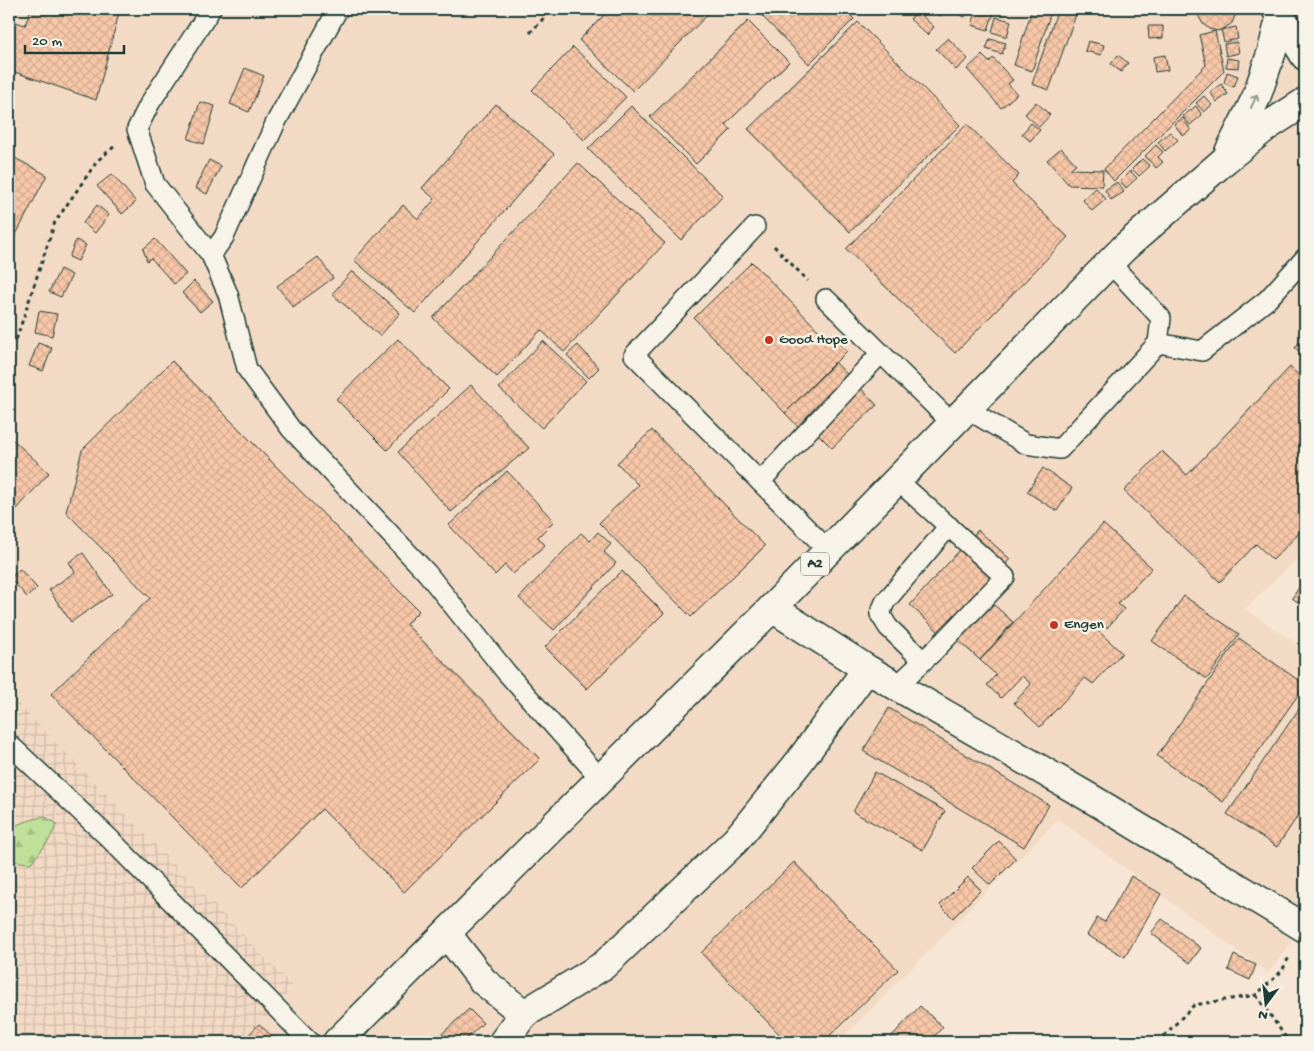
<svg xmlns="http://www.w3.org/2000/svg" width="1314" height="1051" font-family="'Gochi Hand',sans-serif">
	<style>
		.built { fill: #f3dac5 }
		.industrial { fill: url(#industrial-grid) }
		.forest { fill: url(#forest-firs); stroke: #6f8e66 }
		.building { fill: url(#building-cross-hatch); stroke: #1f3d34 }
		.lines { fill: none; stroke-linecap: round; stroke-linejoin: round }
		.service-casing { stroke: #1f3d34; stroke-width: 22 }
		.minor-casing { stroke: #1f3d34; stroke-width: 31 }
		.secondary-casing { stroke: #1f3d34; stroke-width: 31 }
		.primary-casing { stroke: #1f3d34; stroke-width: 31 }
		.path { stroke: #1f3d34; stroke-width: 3; stroke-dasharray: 4 4; stroke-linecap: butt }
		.service { stroke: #f7f3e8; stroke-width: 19 }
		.minor { stroke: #f7f3e8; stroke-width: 28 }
		.secondary { stroke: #f7f3e8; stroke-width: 28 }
		.primary { stroke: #f7f3e8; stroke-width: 28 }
		.oneway { stroke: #8b988e }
		.poi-dot { fill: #c8321e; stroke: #f7f3e8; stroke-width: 2 }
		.labels { text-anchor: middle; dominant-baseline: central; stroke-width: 5; stroke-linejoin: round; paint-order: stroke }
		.shield { fill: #f7f3e8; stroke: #60746a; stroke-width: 1 }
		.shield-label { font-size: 14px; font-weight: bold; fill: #1f3d34 }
		.poi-label { font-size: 15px; fill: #1f3d34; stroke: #f7f3e8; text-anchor: start }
	</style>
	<defs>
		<pattern id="industrial-grid" width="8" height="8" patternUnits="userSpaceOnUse" patternTransform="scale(1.25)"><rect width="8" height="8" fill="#f3dac5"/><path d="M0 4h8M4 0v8" fill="none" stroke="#d0bcaa"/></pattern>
		<pattern id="forest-firs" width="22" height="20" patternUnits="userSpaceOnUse" patternTransform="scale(1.25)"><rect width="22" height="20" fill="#bfe099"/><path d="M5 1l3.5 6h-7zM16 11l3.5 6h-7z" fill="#a4c184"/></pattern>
		<pattern id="building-cross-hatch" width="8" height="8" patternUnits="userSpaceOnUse" patternTransform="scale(1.25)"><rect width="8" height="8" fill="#f8c7a8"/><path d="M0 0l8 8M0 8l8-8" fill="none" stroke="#d4ac91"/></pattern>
	</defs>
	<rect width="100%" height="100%" fill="#f7e6d5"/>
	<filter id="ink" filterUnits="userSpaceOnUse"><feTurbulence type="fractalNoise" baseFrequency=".02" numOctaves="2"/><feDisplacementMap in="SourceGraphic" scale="10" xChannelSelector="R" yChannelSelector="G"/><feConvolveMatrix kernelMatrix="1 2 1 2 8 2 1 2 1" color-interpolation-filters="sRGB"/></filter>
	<g filter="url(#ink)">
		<path class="built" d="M9,9H1305V551L1245,609L1305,650V925L1268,973L1058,819L839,1042H242L294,987L9,694Z"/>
		<path class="industrial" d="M9,694L294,987L242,1042H9Z"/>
		<path class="forest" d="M44,816L57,824L48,842L31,863L9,861V827Z"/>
		<path class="building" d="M31,9H120L96,100L9,70V20L25,25Z
			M610,9H713L633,91L579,40Z
			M767,9H844L854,19L809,64L761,15Z
			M927,9H945L941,16Z
			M951,9H968L965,17L950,11Z
			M977,9H995L988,30L972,25Z
			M1058,9H1078L1049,90L1032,84Z
			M1198,9H1234L1235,16L1232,23L1225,28L1218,31L1209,29L1203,24L1199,17Z
			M1032,10L1050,15L1032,71L1014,65Z
			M917,11L934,27L927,35L910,19Z
			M996,17L1011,21L1007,37L992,32Z
			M748,21L789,62L726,124L731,130L696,164L650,117Z
			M858,22L960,125L850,232L748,129Z
			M1148,26H1163V38L1149,39Z
			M1236,27L1238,39L1224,42L1221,30Z
			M1215,31L1224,71L1114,181L1104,169L1206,65L1199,35Z
			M948,38L968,59L956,70L936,49Z
			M990,39L1006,43L1002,54L986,49Z
			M1088,41L1104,45L1101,55L1085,51Z
			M1237,42L1239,53L1226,56L1224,44Z
			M573,47L626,97L584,140L532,90Z
			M982,55L989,62L993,58L1013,80L1008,84L1017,94L1001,108L967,69Z
			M1118,55L1128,63L1121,72L1111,64Z
			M1165,55L1168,70L1155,72L1153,57Z
			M1227,58L1239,60L1238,68L1226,67Z
			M245,68L264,76L249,112L230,104Z
			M1227,72L1238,76L1234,87L1224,83Z
			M1221,84L1228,94L1217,102L1210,92Z
			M1204,96L1212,105L1204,112L1196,103Z
			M200,102L215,106L204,144L188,139Z
			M1036,102L1050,115L1039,127L1025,114Z
			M496,104L554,154L415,313L354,260L403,205L418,219L435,199L422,188Z
			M631,106L723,196L681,240L588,149Z
			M1196,106L1202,115L1190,125L1183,116Z
			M1183,118L1191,130L1183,136L1174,124Z
			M1031,123L1040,130L1030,141L1022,134Z
			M967,124L1019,175L1012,183L1068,237L955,353L846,249Z
			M1170,132L1178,140L1165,151L1158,142Z
			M1156,145L1163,152L1158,157L1163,162L1156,168L1145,156Z
			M1061,148L1076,164L1071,168V169L1103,170L1102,186L1069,185L1047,160Z
			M9,155L47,175L9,248Z
			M1142,159L1150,166L1139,176L1132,169Z
			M209,160L221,166L207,194L195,188Z
			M578,163L665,243L564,352L541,330L497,377L433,318Z
			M1130,171L1137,178L1126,188L1120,181Z
			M112,174L136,202L122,214L97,186Z
			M1117,182L1124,192L1111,200L1105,190Z
			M1096,188L1106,199L1092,211L1083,200Z
			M97,205L109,215L95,233L83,223Z
			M155,239L186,274L174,284L151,258L147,261L143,249Z
			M76,240L86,245L78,261L69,257Z
			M318,257L333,278L293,307L277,286Z
			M752,262L822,334L820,336L826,343L832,337L847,351L785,413L694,318Z
			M60,269L72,275L61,297L49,292Z
			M352,271L400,313L380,336L332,294Z
			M194,281L213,301L200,312L182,293Z
			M39,311L57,314L52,336L35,332Z
			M1305,334V356L1295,348Z
			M398,339L449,389L387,450L336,399Z
			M543,341L586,381L542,428L499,388Z
			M38,343L52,348L43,371L29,366Z
			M578,345L599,368L589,378L567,355Z
			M172,361L419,611L406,624L540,759L404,892L322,809L242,888L51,694L150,598L66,512L82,450Z
			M835,362L877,405L832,448L814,430L807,436L785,413Z
			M1290,367L1305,381V527L1273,560L1256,544L1220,582L1124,491L1162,451L1187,475Z
			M471,385L529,448L451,512L398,452Z
			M652,430L765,546L691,617L599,523L638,485L617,463Z
			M9,436L49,473L9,518Z
			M1043,468L1072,488L1057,511L1027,492Z
			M507,471L554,521L538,537L545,545L513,574L505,565L495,575L449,525Z
			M1103,524L1152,568L1118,604L1124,609L1107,628L1100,621L1094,627L1122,653L1093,684L1085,678L1040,727L1014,703L1031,684L1022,676L1001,698L987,685L996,675L980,660Z
			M978,530L1010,559L980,592L1013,622L980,660L944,628L940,633L910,605Z
			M598,532L611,544L604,552L616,563L554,630L519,598L581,533L590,541Z
			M83,553L112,594L71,622L49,590L75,572L69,562Z
			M20,569L37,588L27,597L10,578Z
			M622,571L664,613L587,689L545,647Z
			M1302,583L1305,585V607L1292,598Z
			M1184,596L1239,634L1207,679L1152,641Z
			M1239,638L1305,685L1223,802L1157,756Z
			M1305,700V805L1277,847L1227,814Z
			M889,708L1049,805L1024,847L863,751Z
			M875,772L945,811L923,850L853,812Z
			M999,841L1016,859L990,885L972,868Z
			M1305,842V857L1298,852Z
			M794,862L898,970L823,1042H787L701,953Z
			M1131,876L1161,894L1125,957L1087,935L1097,918L1105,922Z
			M968,877L981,890L953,918L940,905Z
			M1162,919L1201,948L1190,963L1151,933Z
			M1234,955L1256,965L1250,980L1228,970Z
			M920,1006L943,1027L929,1042H886Z
			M469,1009L483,1023L463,1042H433Z
			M259,1024L274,1038L270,1042H242Z"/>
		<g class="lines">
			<g class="service-casing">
				<path id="service" d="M211,9L150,103L137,129L155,184L211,255L228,294L247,369L291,429L427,573L506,672L601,779
					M755,227L634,355L828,550
					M211,255L224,237L276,122L338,9
					M826,299L952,423
					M1158,343L1202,351L1267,300L1305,258
					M967,409L1026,444L1060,449L1158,343L1161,318L1110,263
					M760,482L881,353
					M923,661L888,627L880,614L885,602L949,526
					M897,686L936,649L1005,577L897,480
					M9,744L109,838L310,1042"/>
			</g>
			<g class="minor-casing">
				<path id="minor" d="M772,608L867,669L1097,802L1305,928
					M447,934L483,981L524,1014
					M503,1042L524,1014L604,965L736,840L799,762L867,669"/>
			</g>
			<g class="secondary-casing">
				<path id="secondary" d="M1276,9L1305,56"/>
			</g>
			<g class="primary-casing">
				<path id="primary" d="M1229,152L1256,98L1272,51L1280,19
					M337,1042L772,608L1124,248L1225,160L1266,127L1305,102"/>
			</g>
			<path class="path" d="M530,33L552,9
				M774,246L808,281
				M9,343L16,340L55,222L98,160L115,146
				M1256,995L1289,1042
				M1158,1042L1194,1005L1256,995L1282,971L1290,955"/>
			<use href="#service" class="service"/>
			<use href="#minor" class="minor"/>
			<use href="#secondary" class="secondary"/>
			<use href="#primary" class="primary"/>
		</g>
		<defs><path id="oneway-shaft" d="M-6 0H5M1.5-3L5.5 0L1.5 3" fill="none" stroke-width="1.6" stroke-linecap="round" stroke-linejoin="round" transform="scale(1.25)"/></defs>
		<use class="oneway" href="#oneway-shaft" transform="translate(1254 101) rotate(-66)"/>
	</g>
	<g class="poi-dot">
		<circle cx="769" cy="340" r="5"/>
		<circle cx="1054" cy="625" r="5"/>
	</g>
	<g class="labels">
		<rect class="shield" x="801" y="552.5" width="28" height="23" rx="4"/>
		<g class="shield-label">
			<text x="815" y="564">A2</text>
		</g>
		<g class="poi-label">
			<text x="779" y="340">Good Hope</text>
			<text x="1064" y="625">Engen</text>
		</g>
	</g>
	<rect width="1314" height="1051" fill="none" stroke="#f7f3e8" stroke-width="30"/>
	<rect x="15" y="15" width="1284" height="1021" fill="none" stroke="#1f3d34" stroke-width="2" filter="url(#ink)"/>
	<g transform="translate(1266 1004) rotate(195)" stroke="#f7f3e8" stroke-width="4" paint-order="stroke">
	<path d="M0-4L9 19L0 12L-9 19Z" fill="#1f3d34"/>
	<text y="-8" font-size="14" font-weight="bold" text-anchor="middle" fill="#1f3d34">N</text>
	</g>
	<path d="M25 45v8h99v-8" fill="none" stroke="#1f3d34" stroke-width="2.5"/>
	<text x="32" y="45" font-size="15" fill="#1f3d34" stroke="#f7f3e8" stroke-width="4" paint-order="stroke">20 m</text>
</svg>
